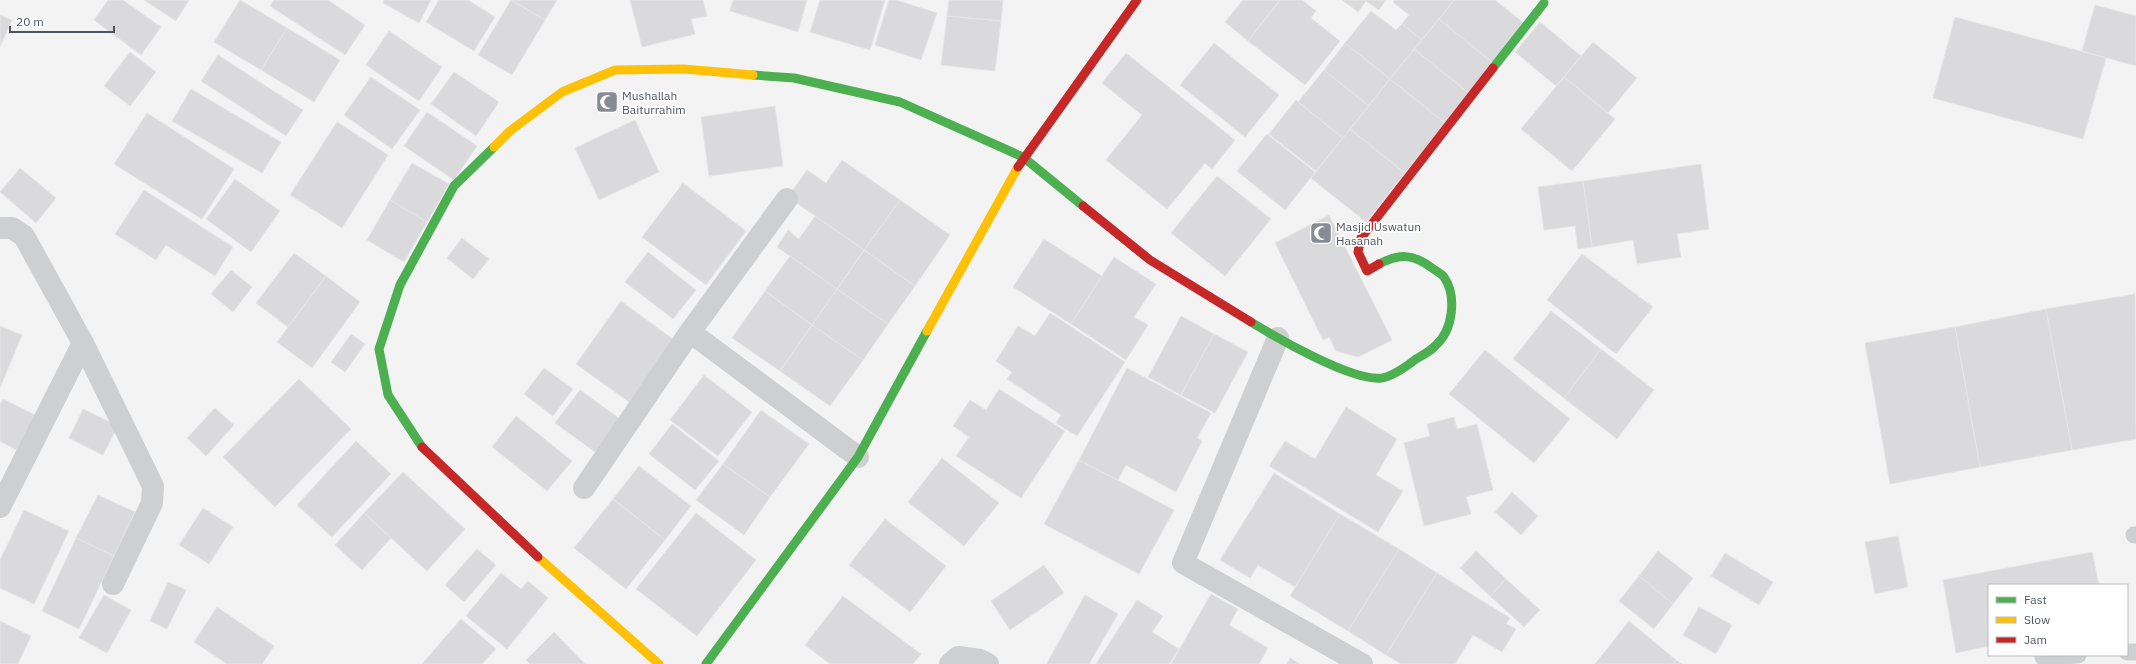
<svg xmlns="http://www.w3.org/2000/svg" width="2136" height="664" font-family="'IBM Plex Sans',sans-serif">
	<style>
		.building { fill: #dadadc; stroke: #e5e5e6 }
		.lines { fill: none; stroke-linecap: round; stroke-linejoin: round }
		.lane { stroke: #cdcfd1; stroke-width: 17 }
		.street { stroke: #cdcfd1; stroke-width: 22 }
		.fast { stroke: #4caf50; stroke-width: 9 }
		.slow { stroke: #ffc107; stroke-width: 9 }
		.jam { stroke: #c62828; stroke-width: 9 }
		.labels { text-anchor: middle; dominant-baseline: central; stroke-width: 3.5; stroke-linejoin: round; paint-order: stroke }
		.poi-label { font-size: 12px; fill: #4c555e; stroke: #fff; text-anchor: start }
	</style>
	<rect width="100%" height="100%" fill="#f4f3f3"/>
	<path class="building" d="M108,0H123L161,27L141,55L94,20Z
		M144,0H189L176,21Z
		M240,0L287,28L261,70L214,42Z
		M274,0H328L365,25L345,55L270,6Z
		M384,0H431L419,23L383,3Z
		M439,0H468L495,17L474,51L426,22Z
		M511,0L545,20L512,75L478,55Z
		M511,0H557L545,20Z
		M630,0H703L707,16L691,19L695,34L642,47Z
		M733,0H807L798,32L730,11Z
		M820,0H885L870,50L810,32Z
		M889,0H896L937,13L921,60L875,45Z
		M949,0H1003L1001,21L947,16Z
		M1243,0H1280L1248,41L1225,22Z
		M1280,0H1302L1316,11L1311,18L1340,41L1305,85L1248,41Z
		M1342,0H1386L1379,10L1366,1L1358,12Z
		M1395,0H1454L1422,40L1402,24L1409,15L1393,2Z
		M1454,0H1495L1525,24L1493,63L1439,19Z
		M2095,5L2136,16V66L2082,51Z
		M1371,11L1396,30L1402,24L1422,40L1390,79L1345,43Z
		M0,15L12,20L0,47Z
		M947,16L1001,21L995,71L941,65Z
		M1955,17L2106,58L2083,139L1933,98Z
		M1439,19L1493,63L1469,93L1414,49Z
		M1540,22L1581,56L1556,86L1515,52Z
		M287,28L340,60L314,102L261,70Z
		M389,31L442,67L419,101L366,65Z
		M1593,42L1637,78L1608,113L1564,77Z
		M1214,43L1279,95L1245,137L1180,85Z
		M1345,43L1390,79L1369,106L1324,70Z
		M1414,49L1469,93L1445,123L1390,79Z
		M130,52L156,72L130,106L104,86Z
		M1126,53L1235,140L1212,169L1205,163L1167,209L1106,160L1142,115L1102,83Z
		M218,55L303,110L286,136L201,81Z
		M1324,70L1369,106L1343,138L1298,102Z
		M454,72L499,102L476,136L431,104Z
		M371,77L420,110L392,149L344,115Z
		M1564,77L1615,119L1572,171L1521,129Z
		M1390,79L1445,123L1405,173L1350,129Z
		M191,89L281,142L262,173L172,121Z
		M1296,100L1343,138L1316,171L1269,134Z
		M775,106L783,166L709,176L701,117Z
		M427,112L477,146L454,180L404,146Z
		M147,113L234,169L202,219L114,164Z
		M635,120L659,172L599,200L575,148Z
		M337,122L388,155L342,228L290,195Z
		M1350,129L1405,173L1366,222L1311,178Z
		M1267,134L1315,172L1285,210L1237,171Z
		M842,160L900,200L864,250L788,197L807,170L826,183Z
		M412,163L449,184L427,222L390,200Z
		M1701,164L1709,229L1677,234L1681,257L1637,264L1633,240L1592,247L1583,181Z
		M20,168L56,198L36,223L0,192Z
		M1217,176L1271,219L1225,276L1171,233Z
		M235,179L280,211L251,252L206,219Z
		M1583,181L1592,247L1578,249L1575,226L1544,230L1538,187Z
		M683,183L746,231L706,285L642,237Z
		M144,190L233,247L215,276L166,245L156,260L115,234Z
		M390,200L427,222L404,262L367,240Z
		M900,200L950,235L915,286L864,250Z
		M1329,215L1392,340L1358,357L1336,351L1329,337L1323,340L1275,243Z
		M815,216L864,250L837,289L777,247L788,230L799,239Z
		M462,238L489,259L473,279L447,258Z
		M1044,239L1102,276L1071,324L1013,287Z
		M864,250L915,286L888,324L837,289Z
		M648,252L696,290L673,319L625,282Z
		M294,253L326,276L288,327L256,303Z
		M1582,254L1653,307L1616,354L1547,300Z
		M790,256L837,289L812,325L765,291Z
		M1114,257L1156,284L1134,317L1148,325L1126,360L1071,324Z
		M231,270L252,287L233,312L211,294Z
		M326,276L360,302L312,368L277,342Z
		M837,289L888,324L863,360L812,325Z
		M765,291L812,325L780,371L732,338Z
		M2135,294L2136,439L2072,450L2046,309Z
		M621,301L674,340L629,402L576,364Z
		M2046,309L2072,450L1980,467L1955,327Z
		M1551,311L1601,349L1564,398L1513,359Z
		M1050,313L1125,362L1077,436L1056,423L1061,415L1007,379L1012,372L996,361L1018,326L1035,336Z
		M1181,316L1214,334L1181,395L1148,377Z
		M812,325L863,360L830,406L780,371Z
		M0,326L22,335L0,388Z
		M1955,327L1980,467L1890,484L1865,343Z
		M351,334L365,344L345,372L331,362Z
		M1214,334L1248,352L1215,413L1181,395Z
		M1601,349L1654,390L1617,439L1564,398Z
		M1485,350L1570,419L1534,463L1449,394Z
		M544,368L573,389L553,416L524,394Z
		M1127,368L1211,413L1197,438L1202,441L1176,492L1126,465L1118,480L1079,460Z
		M704,375L752,412L718,456L670,420Z
		M299,379L351,429L275,507L223,457Z
		M999,389L1065,431L1021,498L956,456L969,437L953,426L970,400L986,410Z
		M580,390L620,419L595,452L555,423Z
		M3,399L37,416L18,451L0,441V404Z
		M1346,407L1397,439L1376,475L1403,491L1378,532L1269,466L1285,441L1315,459Z
		M215,408L234,425L206,456L187,438Z
		M83,409L118,426L103,455L69,438Z
		M761,410L809,444L770,497L723,464Z
		M516,416L572,461L547,491L492,447Z
		M1454,417L1457,429L1477,424L1493,490L1466,497L1471,514L1424,526L1404,443L1430,436L1427,424Z
		M672,424L719,461L695,490L649,454Z
		M356,441L391,474L332,537L297,505Z
		M942,458L999,503L964,546L908,502Z
		M1079,460L1174,510L1139,574L1044,524Z
		M723,464L770,497L744,535L696,500Z
		M639,466L691,506L665,540L613,499Z
		M403,472L465,529L427,571L364,513Z
		M1274,473L1340,514L1295,587L1258,565L1250,578L1220,560Z
		M1512,492L1538,516L1521,535L1495,512Z
		M98,495L135,512L114,556L76,538Z
		M613,499L665,540L626,589L574,548Z
		M203,508L233,527L209,564L179,545Z
		M24,510L69,531L34,604L0,588V560Z
		M364,513L391,538L362,570L335,545Z
		M696,513L756,560L697,636L636,589Z
		M1340,514L1399,549L1348,631L1290,596Z
		M885,519L946,566L910,612L849,565Z
		M1898,536L1908,587L1875,594L1865,542Z
		M76,538L114,556L79,629L42,611Z
		M477,549L496,565L464,602L445,585Z
		M1399,549L1437,573L1386,655L1348,631Z
		M1476,551L1506,579L1490,596L1460,568Z
		M1658,551L1693,578L1673,604L1639,576Z
		M2092,552L2099,585H1989V646L1956,653L1943,580Z
		M1725,553L1773,582L1759,605L1711,576Z
		M1044,565L1064,593L1010,630L991,601Z
		M501,573L521,589L528,581L548,598L507,649L466,616Z
		M1437,573L1510,618L1506,624L1516,629L1502,652L1473,635L1455,664H1401L1386,655Z
		M1639,576L1673,604L1654,629L1619,601Z
		M1506,579L1540,610L1524,627L1490,596Z
		M168,582L186,590L167,629L150,621Z
		M1211,594L1238,609L1229,625L1268,648L1259,664H1171Z
		M104,595L131,610L107,653L79,638Z
		M1085,595L1118,614L1089,664H1048L1047,663Z
		M843,596L921,654L913,664H830L805,645Z
		M1137,600L1163,616L1152,632L1179,649L1169,664H1096Z
		M217,607L274,646L262,664H227L194,642Z
		M1699,607L1732,625L1716,654L1683,635Z
		M461,619L496,649L482,664H422Z
		M0,621L31,636L18,664H0Z
		M1629,621L1676,660L1673,664H1595Z
		M554,632L585,664H530L526,660Z
		M1290,658L1300,664H1287Z
		M1676,660L1682,664H1673Z"/>
	<g class="lines">
		<path class="lane" d="M2134,535H2136
			M2127,652H2136
			M2043,657L2078,655"/>
		<path class="street" d="M0,228H12L24,236L83,343L153,486L152,503L113,584
			M690,332L858,457
			M1278,338L1183,563L1362,664
			M584,488L690,332L787,199
			M0,507L83,343
			M950,664L958,657L980,660L988,664"/>
		<path class="fast" d="M1493,68L1544,3
			M753,75L794,78L900,102L1023,157L1083,206
			M1251,322C1277,338 1353,382 1382,378C1394,376 1407,366 1416,359C1423,355 1431,351 1436,345C1453,330 1457,296 1444,277C1442,274 1436,271 1432,268C1413,254 1400,253 1379,264
			M422,447L388,395L379,349L400,285L454,186L494,147
			M706,664L858,457L927,331"/>
		<path class="slow" d="M494,147L510,131L562,92L615,70L684,69L753,75
			M927,331L1018,167
			M538,557L659,664"/>
		<path class="jam" d="M1018,167L1137,0
			M1083,206L1150,260L1251,322
			M1379,264L1367,271L1358,252L1361,238L1493,68
			M422,447L538,557"/>
	</g>
	<defs>
		<g id="mosque-square" transform="scale(1.15)"><rect x="-9" y="-9" width="18" height="18" rx="4" fill="#878c92" stroke="#fff"/><path d="M3.5-4.9A6 6 0 1 0 3.5 4.9A5 5 0 1 1 3.5-4.9Z" fill="#fff"/></g>
	</defs>
	<g fill-rule="evenodd">
		<use href="#mosque-square" x="607" y="102"/>
		<use href="#mosque-square" x="1321" y="233"/>
	</g>
	<g class="labels">
		<g class="poi-label">
			<text x="622" y="95">Mushallah<tspan x="622" dy="14">Baiturrahim</tspan></text>
			<text x="1336" y="226">Masjid Uswatun<tspan x="1336" dy="14">Hasanah</tspan></text>
		</g>
	</g>
	<rect x="1988" y="584" width="140" height="72" fill="#ffffff" stroke="#b7bbbf"/>
	<rect x="1996" y="597" width="20" height="6" fill="#4caf50" stroke="#b7bbbf"/>
	<text x="2024" y="604" font-size="12" fill="#4c555e">Fast</text>
	<rect x="1996" y="617" width="20" height="6" fill="#ffc107" stroke="#b7bbbf"/>
	<text x="2024" y="624" font-size="12" fill="#4c555e">Slow</text>
	<rect x="1996" y="637" width="20" height="6" fill="#c62828" stroke="#b7bbbf"/>
	<text x="2024" y="644" font-size="12" fill="#4c555e">Jam</text>
	<path d="M10 26v6h104v-6" fill="none" stroke="#4c555e" stroke-width="2"/>
	<text x="16" y="26" font-size="12" fill="#4c555e" stroke="#ffffff" stroke-width="3" paint-order="stroke">20 m</text>
</svg>
